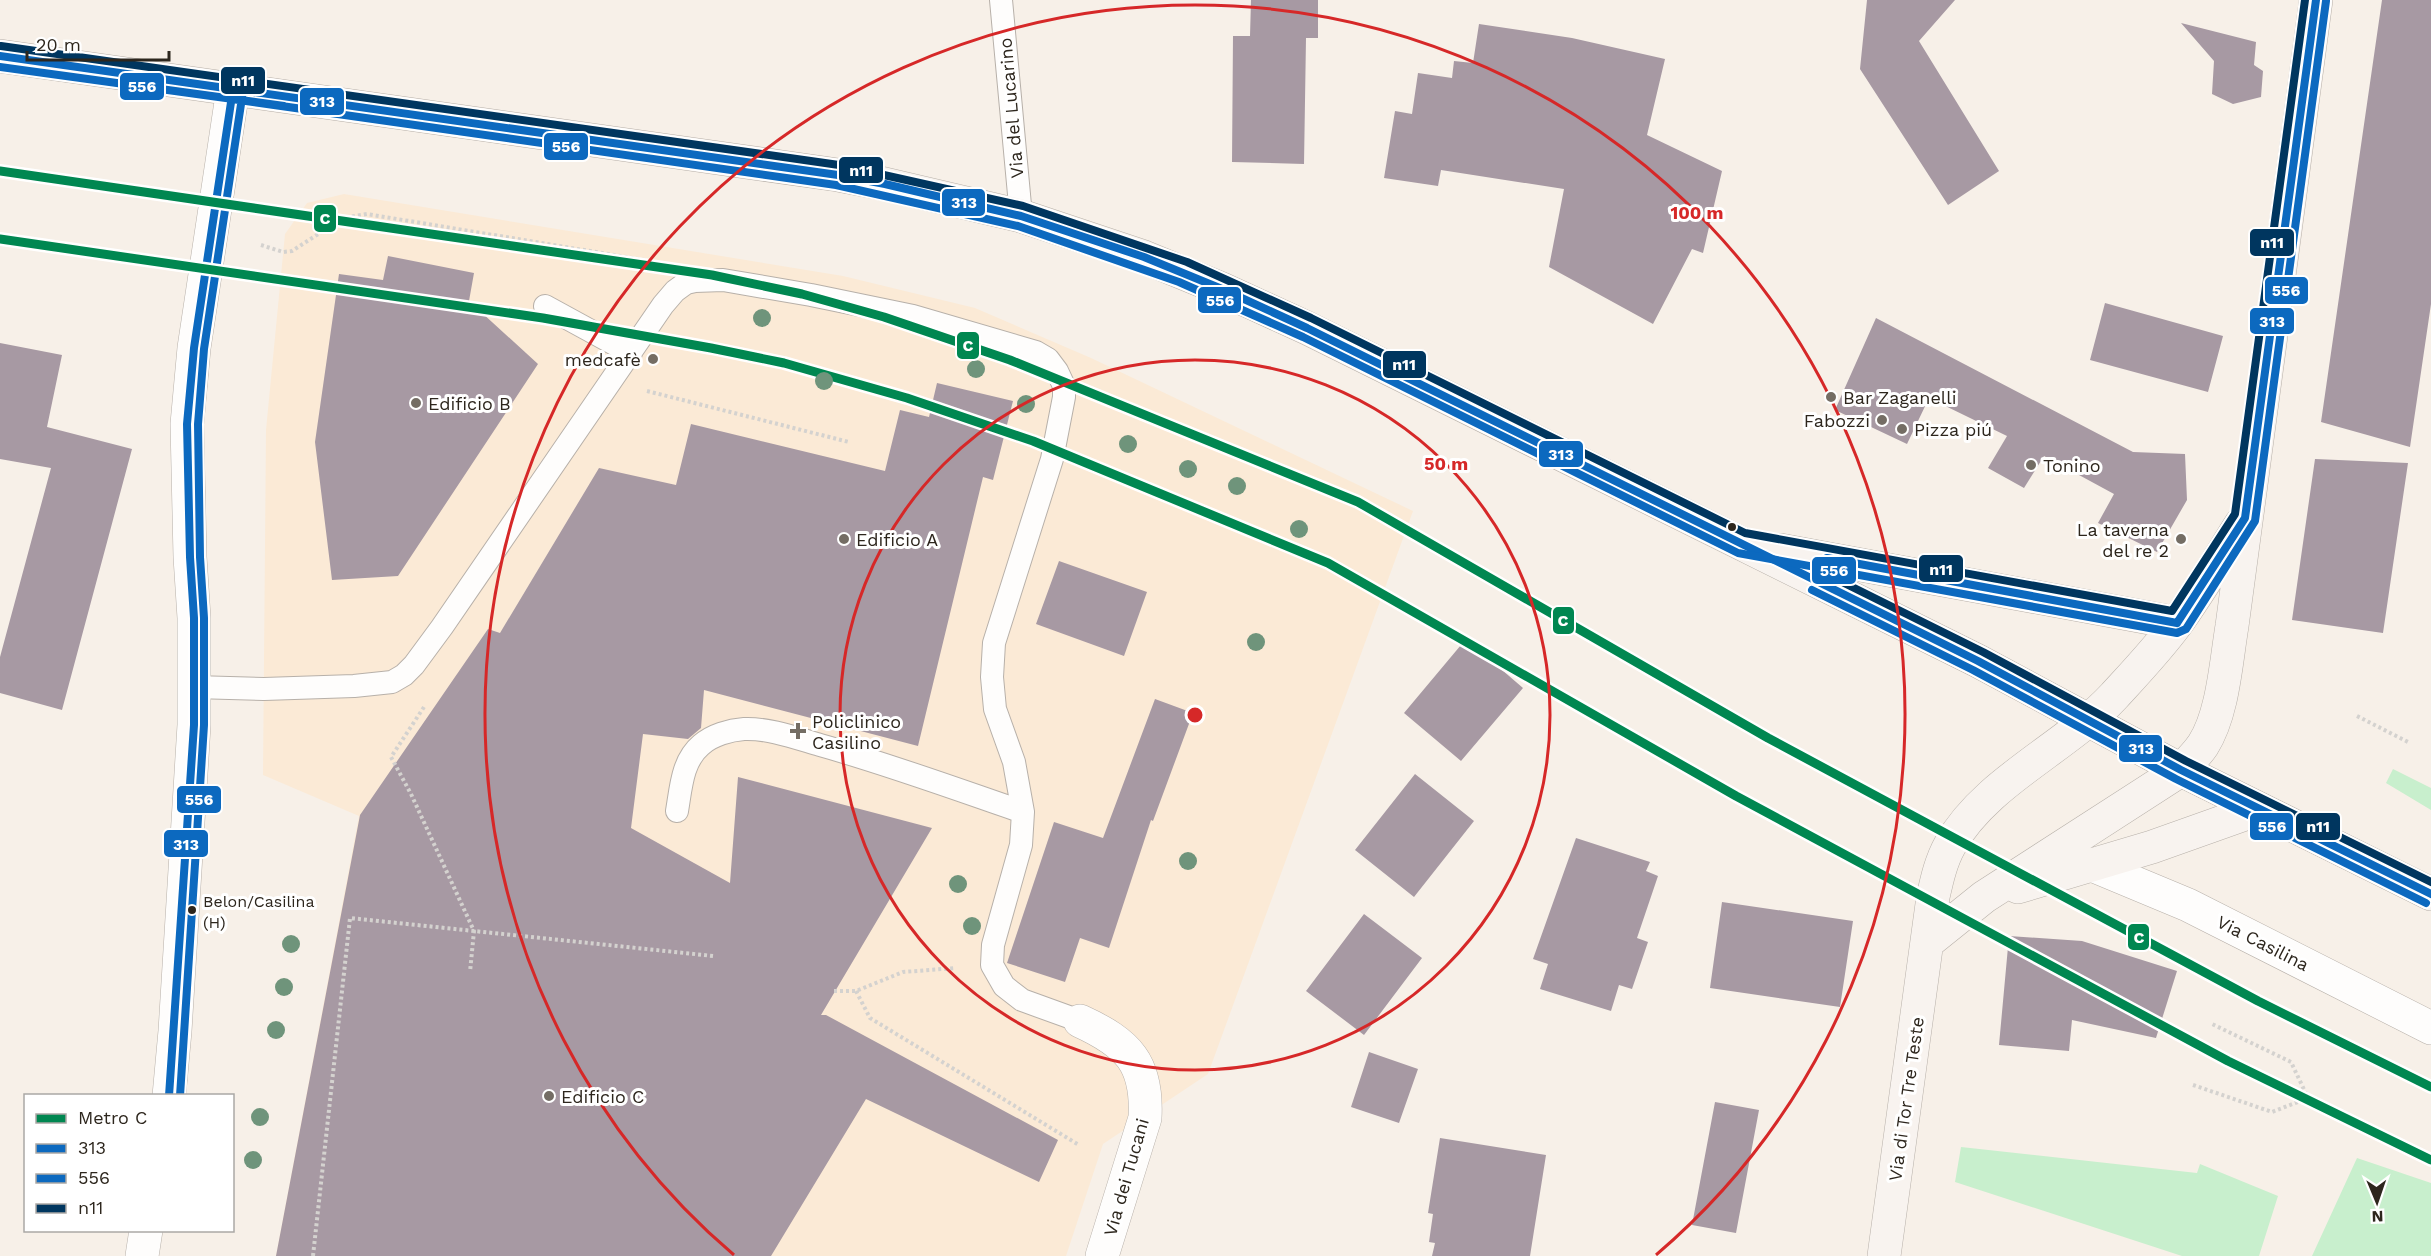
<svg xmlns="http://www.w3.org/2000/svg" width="2431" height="1256" font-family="'Work Sans',sans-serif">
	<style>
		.built { fill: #fbead6 }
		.green { fill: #c8efcd }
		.building { fill: #a799a3 }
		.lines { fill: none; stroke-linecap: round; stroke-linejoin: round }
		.lane-casing { stroke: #b7b0a9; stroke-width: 24 }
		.street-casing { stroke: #b7b0a9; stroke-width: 34 }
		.secondary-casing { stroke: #b7b0a9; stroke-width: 34 }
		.path { stroke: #d4d2cf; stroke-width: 4; stroke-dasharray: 3 3; stroke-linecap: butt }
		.lane { stroke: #fefdfc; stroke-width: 22 }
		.street { stroke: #fefdfc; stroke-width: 33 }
		.secondary { stroke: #f8f3ef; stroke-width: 33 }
		.bus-1-casing { stroke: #fff; stroke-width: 12 }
		.bus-2-casing { stroke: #fff; stroke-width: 12 }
		.bus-3-casing { stroke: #fff; stroke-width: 12 }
		.bus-1 { stroke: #0c69bf; stroke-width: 8 }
		.bus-2 { stroke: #0c69bf; stroke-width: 8 }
		.bus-3 { stroke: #00365f; stroke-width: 8 }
		.metro-1-casing { stroke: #fff; stroke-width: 14 }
		.metro-1 { stroke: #008751; stroke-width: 9 }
		.tree { fill: #6f947b }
		.ring { fill: none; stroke: #d62828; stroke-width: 3 }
		.poi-dot { fill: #746d64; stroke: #fff; stroke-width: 2 }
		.bus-dot { fill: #2d261d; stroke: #fff; stroke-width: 2 }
		.labels { text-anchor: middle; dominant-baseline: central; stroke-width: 6; stroke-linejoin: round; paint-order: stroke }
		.bus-label { font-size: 16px; fill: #2d261d; stroke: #fff; text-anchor: start }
		.street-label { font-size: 18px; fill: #2d261d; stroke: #fff }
		.poi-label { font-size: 18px; fill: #2d261d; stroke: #fff; text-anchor: start }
		.centre { fill: #d62828; stroke: #fff; stroke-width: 3 }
		.ring-label { font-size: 18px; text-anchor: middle; font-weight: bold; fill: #d62828; stroke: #fff; stroke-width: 6; stroke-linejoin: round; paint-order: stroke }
		.line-badge { stroke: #fff; stroke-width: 2 }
		.badge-label { font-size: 16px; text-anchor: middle; font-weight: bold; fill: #fff }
	</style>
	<rect width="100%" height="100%" fill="#f7f0e8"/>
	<path class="built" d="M344,194L843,276L975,308L1091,358L1413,511L1208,1074L1103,1144L1066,1256H276L359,816L263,775L266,430L285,234L307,203Z"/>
	<path class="green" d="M2393,769L2431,788V810L2386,783Z
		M1961,1147L2197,1173L2200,1164L2278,1196L2259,1256H2182L1955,1182Z
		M2357,1158L2431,1183V1256H2312Z"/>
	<path class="building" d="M1251,0H1318V38H1306L1304,164L1232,162L1233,36H1250Z
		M1867,0H1955L1919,41L1999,171L1948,205L1860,69Z
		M2382,0H2431V304L2410,447L2321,422Z
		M2181,23L2256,42L2254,65L2263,71L2261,97L2233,104L2212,94L2214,61Z
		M1479,24L1572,38L1665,59L1647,135L1722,171L1703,253L1692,249L1653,324L1549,267L1564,189L1441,170L1438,186L1384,178L1395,111L1412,114L1418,73L1452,78L1454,61L1473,63Z
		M388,256L474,273L469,301L538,364L398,576L332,580L315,442L339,274L383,280Z
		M2105,303L2223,336L2208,392L2090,360Z
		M1876,318L2133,452L2185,454L2187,500L2157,552L2098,523L2114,494L2044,456L2024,488L1988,468L2007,436L1929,398L1907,444L1835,410Z
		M0,343L62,355L47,427L132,449L62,710L0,693V657L51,468L0,459Z
		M937,383L1013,401L993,480L983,477L918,746L704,690L701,728L688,739L643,734L631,828L730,883L738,777L932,828L821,1015H826L1058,1140L1039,1182L866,1099L771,1256H276L360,815L488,629L500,633L599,468L676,485L691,424L885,471L900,410L929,417Z
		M2315,459L2408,463L2383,633L2292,620Z
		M1059,561L1147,592L1124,656L1036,624Z
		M1466,639L1523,688L1461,761L1404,713Z
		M1155,699L1193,713L1153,821L1151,820L1109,948L1080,938L1065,982L1007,963L1054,822L1103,838Z
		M1415,774L1474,821L1414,897L1355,850Z
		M1576,838L1650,862L1646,871L1658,876L1637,938L1648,942L1632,989L1619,985L1611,1011L1540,989L1548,964L1533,959Z
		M1722,902L1853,921L1840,1007L1710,988Z
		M1364,914L1422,958L1364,1035L1306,991Z
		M2009,936L2082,941L2177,971L2156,1038L2072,1020L2069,1051L1999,1045Z
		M1369,1052L1418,1069L1399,1123L1351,1107Z
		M1715,1102L1759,1110L1736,1233L1692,1225Z
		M1440,1138L1546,1155L1530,1256H1432L1435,1243L1429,1242L1433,1214L1428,1213Z"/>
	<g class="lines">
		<g class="lane-casing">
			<path id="lane" d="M1001,0L1021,216
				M545,306L631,353
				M194,687L264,689L354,686L392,682L404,675L414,665L442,627L663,305L675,291L686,283L695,281L723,280L811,295L913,316L1036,352L1048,359L1057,371L1064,386V397L1052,459L994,643L992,677L995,709L1014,762L1023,812L1021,845L993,945L992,965L1004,986L1022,1000L1080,1021
				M677,811C681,788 682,761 701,745C712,735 730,730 744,729C769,728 796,738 820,745C888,764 956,789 1023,812"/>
		</g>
		<g class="street-casing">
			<path id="street" d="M2092,865L2188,905L2431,1028
				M1080,1021C1128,1043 1148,1063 1145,1118L1102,1256
				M169,1096L175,1031L194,725V618L190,557L187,424L194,348L233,89
				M142,1256L146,1230"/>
		</g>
		<g class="secondary-casing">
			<path id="secondary" d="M0,56L838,175L885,184L1021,216L1144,257L1222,289L1307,328L1978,661L2181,770L2431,894
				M1780,550L2177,623
				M2018,887L2152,847L2259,809
				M1928,942L1984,897L2181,770C2189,762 2197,754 2203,745C2223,714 2226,662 2232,626L2316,0
				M1884,1256L1933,897C1937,879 1941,861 1950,845C1985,782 2066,748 2114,696C2136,672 2158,649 2177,623C2200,591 2220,557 2241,524"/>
		</g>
		<path class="path" d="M261,245L283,252L292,251L343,218L367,214L644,260L642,272
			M647,391L849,442
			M424,707L391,757L411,794L474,931L470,972
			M2357,716L2408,742
			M834,991H856L903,972L956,968
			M856,991L870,1018L1079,1145
			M2193,1085L2272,1112L2308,1098L2291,1062L2212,1024
			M313,1256L350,918L713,956"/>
		<use href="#lane" class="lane"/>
		<use href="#street" class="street"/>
		<use href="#secondary" class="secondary"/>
		<g class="bus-1-casing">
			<path id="bus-1" d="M0,56L838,175L885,184L1021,216L1144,257L1222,289L1307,328L1978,661L2181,770L2431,894
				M1827,558L2177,623
				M2177,623L2245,518L2316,0
				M169,1096L194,725V618L190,557L187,424L194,348L233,89"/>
		</g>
		<g class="bus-2-casing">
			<path id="bus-2" d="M0,67L284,106
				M232,99L836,185L1018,226L1179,282L1303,337L1738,553L2177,633L2186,629L2255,521L2326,1
				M1812,590L1973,670L2176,779L2426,903
				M180,1096L204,725V618L200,557L198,424L204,349L243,91"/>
		</g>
		<g class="bus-3-casing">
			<path id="bus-3" d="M1,46L839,165L1023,206L1187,262L1311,318L1745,533L2172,611L2235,514L2305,0
				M1822,572L1983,652L2186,761L2431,882"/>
		</g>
		<use href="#bus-1" class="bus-1"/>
		<use href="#bus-2" class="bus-2"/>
		<use href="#bus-3" class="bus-3"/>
		<g class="metro-1-casing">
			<path id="metro-1" d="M0,171L712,275L802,294L884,317L1010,360L1358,502L1768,738L2258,1001L2431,1087
				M0,239L543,318L711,348L784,363L907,398L1033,441L1328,563L1736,796L2228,1061L2431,1160"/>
		</g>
		<use href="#metro-1" class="metro-1"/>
	</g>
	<g class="tree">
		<circle cx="762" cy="318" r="9"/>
		<circle cx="976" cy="369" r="9"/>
		<circle cx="824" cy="381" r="9"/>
		<circle cx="1026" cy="404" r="9"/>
		<circle cx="1128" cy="444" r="9"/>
		<circle cx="1188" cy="469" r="9"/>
		<circle cx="1237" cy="486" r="9"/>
		<circle cx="1299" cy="529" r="9"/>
		<circle cx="1256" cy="642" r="9"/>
		<circle cx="1188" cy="861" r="9"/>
		<circle cx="958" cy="884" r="9"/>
		<circle cx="972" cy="926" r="9"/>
		<circle cx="291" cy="944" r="9"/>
		<circle cx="284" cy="987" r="9"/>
		<circle cx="276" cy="1030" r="9"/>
		<circle cx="260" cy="1117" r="9"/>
		<circle cx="253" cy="1160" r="9"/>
	</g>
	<g class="ring">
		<circle cx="1195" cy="715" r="355"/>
		<path d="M734 1255A710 710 0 1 1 1656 1255"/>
	</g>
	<g class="poi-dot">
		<circle cx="653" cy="359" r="6"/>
		<circle cx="1831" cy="397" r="6"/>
		<circle cx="416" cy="403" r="6"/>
		<circle cx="1882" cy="420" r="6"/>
		<circle cx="1902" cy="429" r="6"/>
		<circle cx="2031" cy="465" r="6"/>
		<circle cx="844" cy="539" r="6"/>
		<circle cx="2181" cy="539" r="6"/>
		<path d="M795 722h6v6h6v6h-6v6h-6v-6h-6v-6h6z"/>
		<circle cx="549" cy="1096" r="6"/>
	</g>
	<g class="bus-dot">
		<circle cx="1732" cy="527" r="5"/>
		<circle cx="192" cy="910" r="5"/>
	</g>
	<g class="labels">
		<g class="bus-label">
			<text x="203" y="901">Belon/Casilina<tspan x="203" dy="21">(H)</tspan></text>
		</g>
		<g class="street-label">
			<text transform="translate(1011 108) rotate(-95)">Via del Lucarino</text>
			<text transform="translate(2263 943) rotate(27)">Via Casilina</text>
			<text transform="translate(1906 1099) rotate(-82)">Via di Tor Tre Teste</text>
			<text transform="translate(1126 1177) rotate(-74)">Via dei Tucani</text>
		</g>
		<g class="poi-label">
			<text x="641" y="359" text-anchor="end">medcafè</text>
			<text x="1843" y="397">Bar Zaganelli</text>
			<text x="428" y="403">Edificio B</text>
			<text x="1870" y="420" text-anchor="end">Fabozzi</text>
			<text x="1914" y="429">Pizza piú</text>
			<text x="2043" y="465">Tonino</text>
			<text x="2169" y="529" text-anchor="end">La taverna<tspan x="2169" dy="21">del re 2</tspan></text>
			<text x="856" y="539">Edificio A</text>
			<text x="812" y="721">Policlinico<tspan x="812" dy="21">Casilino</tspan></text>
			<text x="561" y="1096">Edificio C</text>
		</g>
	</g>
	<circle cx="1195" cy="715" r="9" class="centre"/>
	<g class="ring-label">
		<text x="1697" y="219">100 m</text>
		<text x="1446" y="470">50 m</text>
	</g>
	<g class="line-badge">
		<rect x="220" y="66" width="46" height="29" rx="6" fill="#00365f"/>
		<rect x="119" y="72" width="46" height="29" rx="6" fill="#0c69bf"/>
		<rect x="299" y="87" width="46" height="29" rx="6" fill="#0c69bf"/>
		<rect x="543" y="132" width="46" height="29" rx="6" fill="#0c69bf"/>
		<rect x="838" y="156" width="46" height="28" rx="6" fill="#00365f"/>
		<rect x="941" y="188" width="45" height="29" rx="6" fill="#0c69bf"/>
		<rect x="313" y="204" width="24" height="29" rx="6" fill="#008751"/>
		<rect x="2249" y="228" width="46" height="29" rx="6" fill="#00365f"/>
		<rect x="2264" y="276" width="45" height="29" rx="6" fill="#0c69bf"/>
		<rect x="1197" y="286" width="45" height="28" rx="6" fill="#0c69bf"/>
		<rect x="2249" y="307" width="46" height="28" rx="6" fill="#0c69bf"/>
		<rect x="956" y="331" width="24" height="29" rx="6" fill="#008751"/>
		<rect x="1382" y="350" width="45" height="29" rx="6" fill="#00365f"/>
		<rect x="1538" y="440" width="46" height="28" rx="6" fill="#0c69bf"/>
		<rect x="1918" y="554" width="46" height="29" rx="6" fill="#00365f"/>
		<rect x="1811" y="556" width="46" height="29" rx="6" fill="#0c69bf"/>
		<rect x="1552" y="606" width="23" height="29" rx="6" fill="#008751"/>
		<rect x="2118" y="734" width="45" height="29" rx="6" fill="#0c69bf"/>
		<rect x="176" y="785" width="46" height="29" rx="6" fill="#0c69bf"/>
		<rect x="2295" y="812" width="46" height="29" rx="6" fill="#00365f"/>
		<rect x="2249" y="812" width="45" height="29" rx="6" fill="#0c69bf"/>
		<rect x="163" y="829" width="46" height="29" rx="6" fill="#0c69bf"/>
		<rect x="2127" y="923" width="23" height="28" rx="6" fill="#008751"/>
	</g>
	<g class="badge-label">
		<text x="243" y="86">n11</text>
		<text x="142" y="92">556</text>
		<text x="322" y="107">313</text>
		<text x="566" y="152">556</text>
		<text x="861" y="176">n11</text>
		<text x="964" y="208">313</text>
		<text x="325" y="224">C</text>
		<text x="2272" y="248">n11</text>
		<text x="2286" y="296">556</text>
		<text x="1220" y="306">556</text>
		<text x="2272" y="327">313</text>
		<text x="968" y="351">C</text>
		<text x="1404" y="370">n11</text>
		<text x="1561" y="460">313</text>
		<text x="1941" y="575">n11</text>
		<text x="1834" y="576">556</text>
		<text x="1563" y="626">C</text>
		<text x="2141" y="754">313</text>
		<text x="199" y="805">556</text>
		<text x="2318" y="832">n11</text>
		<text x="2272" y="832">556</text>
		<text x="186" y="850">313</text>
		<text x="2139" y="943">C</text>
	</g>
	<rect x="24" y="1094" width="210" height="138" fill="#ffffff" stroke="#aba8a5" stroke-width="1.5"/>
	<rect x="36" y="1114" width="30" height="9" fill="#008751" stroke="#aba8a5" stroke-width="1.5"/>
	<text x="78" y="1124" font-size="18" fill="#2d261d">Metro C</text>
	<rect x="36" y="1144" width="30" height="9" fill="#0c69bf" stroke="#aba8a5" stroke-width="1.5"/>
	<text x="78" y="1154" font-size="18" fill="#2d261d">313</text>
	<rect x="36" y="1174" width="30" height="9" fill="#0c69bf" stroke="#aba8a5" stroke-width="1.5"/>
	<text x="78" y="1184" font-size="18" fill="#2d261d">556</text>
	<rect x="36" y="1204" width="30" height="9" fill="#00365f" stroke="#aba8a5" stroke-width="1.5"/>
	<text x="78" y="1214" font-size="18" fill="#2d261d">n11</text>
	<g transform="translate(2377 1202) rotate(178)" stroke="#ffffff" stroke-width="4.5" paint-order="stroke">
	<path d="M0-4.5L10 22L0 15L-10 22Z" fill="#2d261d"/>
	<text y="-9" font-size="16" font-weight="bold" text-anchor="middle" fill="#2d261d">N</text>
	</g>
	<path d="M27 51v9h142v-9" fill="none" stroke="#2d261d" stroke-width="3"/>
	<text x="36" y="51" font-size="18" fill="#2d261d" stroke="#ffffff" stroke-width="4.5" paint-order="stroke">20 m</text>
</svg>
